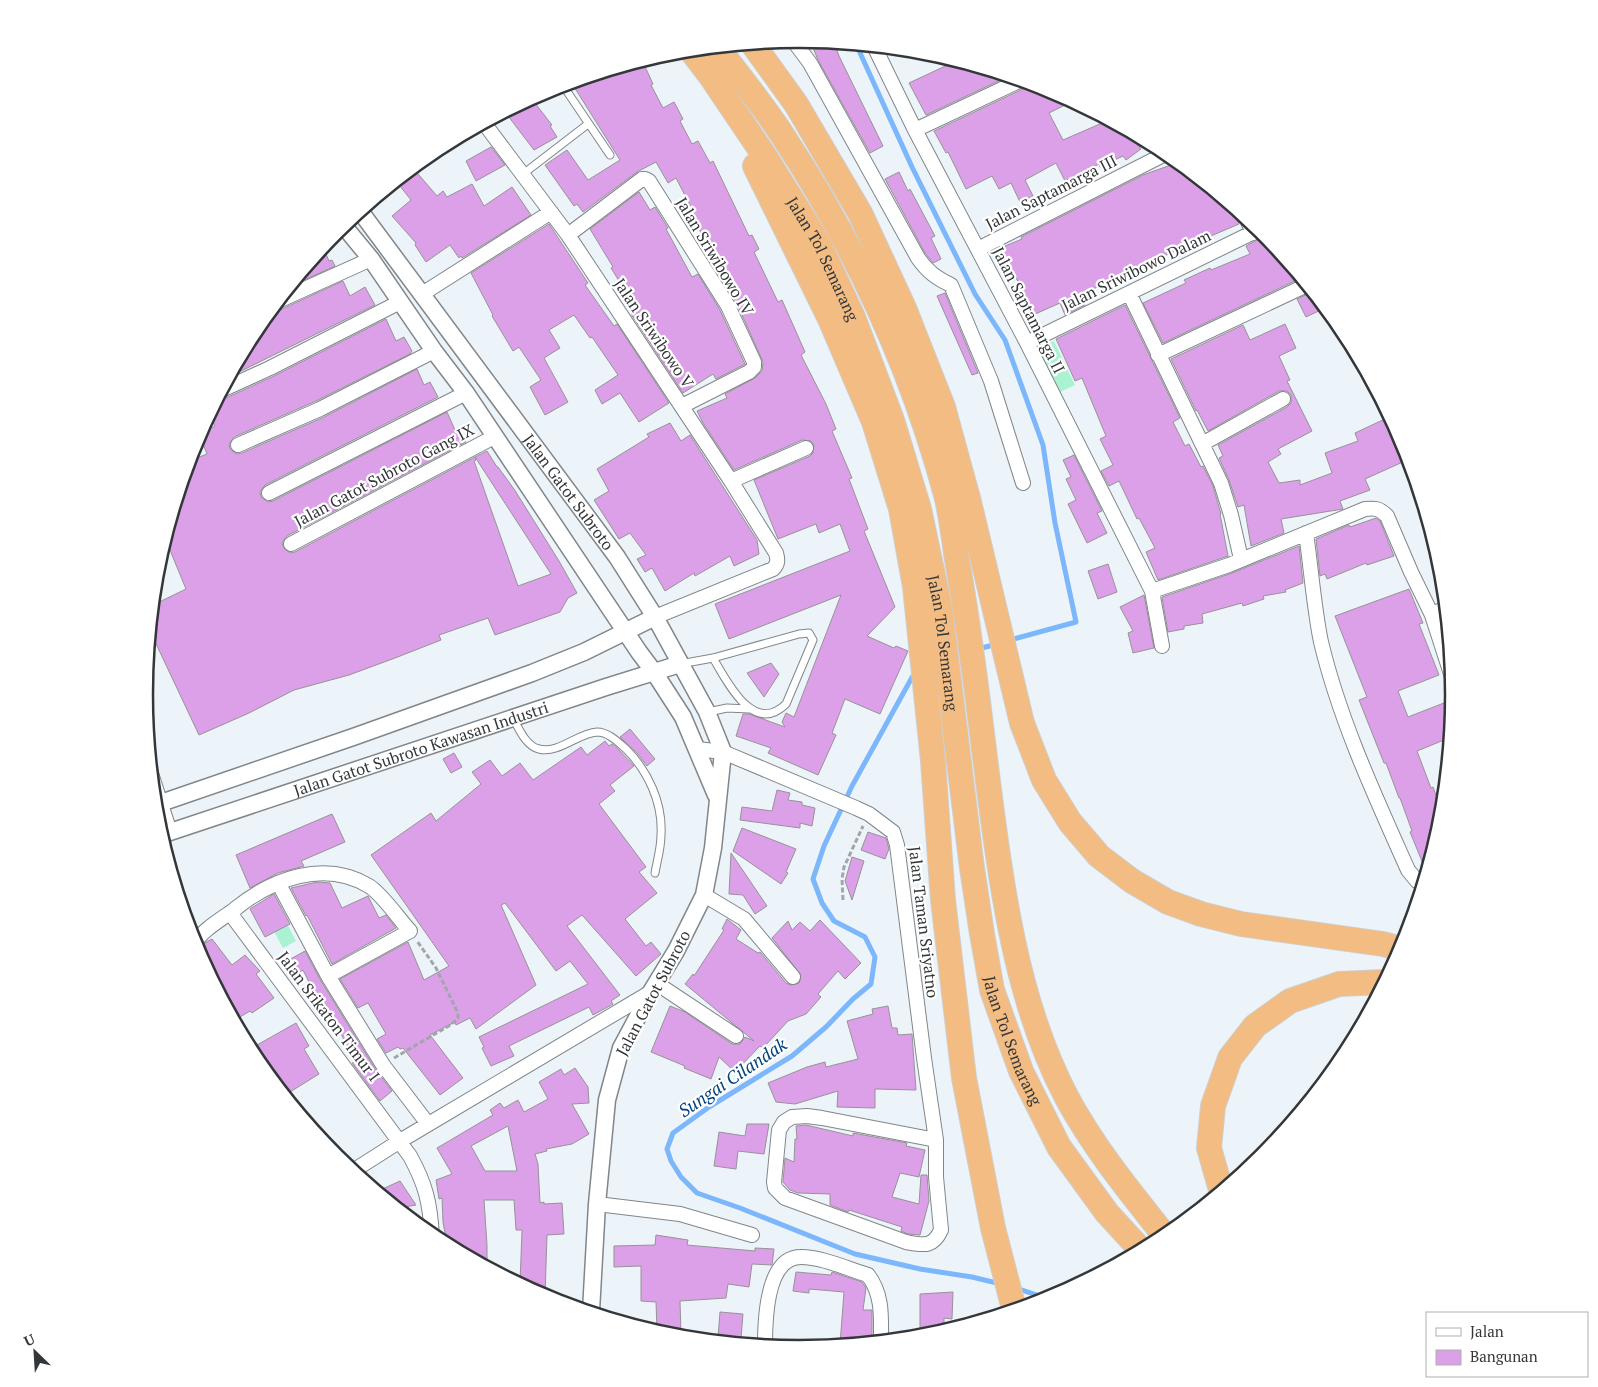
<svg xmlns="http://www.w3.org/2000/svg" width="1598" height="1387" font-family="'PT Serif',serif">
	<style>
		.green { fill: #aaf2d1 }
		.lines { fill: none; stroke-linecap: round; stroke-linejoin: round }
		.stream { stroke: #7cb6fb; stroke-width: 5 }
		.building { fill: #dca0e8; stroke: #979298; fill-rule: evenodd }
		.service-casing { stroke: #80868a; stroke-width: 9 }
		.minor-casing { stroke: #80868a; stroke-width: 16 }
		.tertiary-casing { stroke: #80868a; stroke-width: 19 }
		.motorway-casing { stroke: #cecfcf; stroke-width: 26 }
		.path { stroke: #a1a6aa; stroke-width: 3; stroke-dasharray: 5 2.5; stroke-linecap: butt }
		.service { stroke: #fff; stroke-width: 7 }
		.minor { stroke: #fff; stroke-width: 14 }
		.tertiary { stroke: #fff; stroke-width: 16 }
		.motorway { stroke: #f2bc83; stroke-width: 24 }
		.labels { text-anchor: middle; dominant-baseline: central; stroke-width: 4.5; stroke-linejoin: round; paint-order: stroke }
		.street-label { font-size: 16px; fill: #343739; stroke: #fff }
		.water-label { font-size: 18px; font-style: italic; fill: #01427e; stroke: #fff }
		.rim { fill: none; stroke: #343739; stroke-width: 2.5 }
	</style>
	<rect width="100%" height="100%" fill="#edf4f9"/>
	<path class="green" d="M1054,341L1075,385L1058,393L1037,349Z
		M285,920L296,941L283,948L272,928Z"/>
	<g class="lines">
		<path class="stream" d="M856,44L912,167L975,294L1005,340L1043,445L1055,523L1076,622L1010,640
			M978,649L997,644
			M915,672L852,786L824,846L813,879L822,903L834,921L865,937L875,957L871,984L853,999L826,1027L792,1056L709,1107L673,1133L667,1149L671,1161L681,1177L697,1193L740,1208L855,1254L920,1269L972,1277L1001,1284
			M1016,1288L1049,1299"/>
	</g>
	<path class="building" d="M810,40L834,42L839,56L883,146L870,153L818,60Z
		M642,60L653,84L651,85L663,108L674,102L683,119L680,121L692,144L698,141L710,163L713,161L749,236L752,235L759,249L754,252L778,302L782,300L805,352L801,355L826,404L836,429L832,431L852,478L849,479L868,529L864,531L895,607L867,636L894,648L896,646L908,651L880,714L845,699L832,733L836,735L818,775L768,753L771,748L736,736L743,714H749L785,727L782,722L786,713L794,717L841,595L729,639L715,604L850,551L840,524L819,533L816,524L778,539L754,480L810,456L813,453L814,445L811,441L802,440L734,470L703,423L697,411L727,398L725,394L755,378L762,371L763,362L736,302L714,267L718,265L689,210L692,209L676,178L668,183L656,162L637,172L583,212L577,204L574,206L545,165L567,150L588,180L620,160L571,82L602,72L605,76L627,65Z
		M956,61L1009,76L926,115L909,83Z
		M1029,82L1050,89L1073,101L1049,113L1063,140L1109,120L1142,138L1136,142L1141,149L1126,160L1123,156L1100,167L1099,164L1065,181L1056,163L1025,180L1033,196L1020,202L1011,183L999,189L992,176L966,189L948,152L946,153L934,131L1025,88Z
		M531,98L552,125L550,126L557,137L534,150L505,112Z
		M491,147L505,165L476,181L466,161Z
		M1179,162L1231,205L1239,224L1138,267L1081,295L1085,305L1065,315L1060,303L1033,315L1014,273L1004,277L993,251L1022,239L1021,237L1143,175Z
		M413,168L437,196L443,191L447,197L472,184L484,206L512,187L531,215L462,258L461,256L459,258L450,245L426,262L415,245L416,243L392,216L411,200L396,181Z
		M899,172L908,191L910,189L935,236L931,238L941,259L933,263L925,253L885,179Z
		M639,192L650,210L655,207L668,228L666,229L692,277L698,274L720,310L745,364L716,379L713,374L683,393L631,314L637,310L611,268L613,267L590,229Z
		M549,224L588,283L585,285L614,326L617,324L669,403L639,422L620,393L602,404L595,390L618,375L592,337L590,338L574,315L549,330L560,348L544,358L568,402L545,415L530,387L541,380L519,347L513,351L492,316L493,315L471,273Z
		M1266,235L1301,278L1163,343L1143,303L1186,283L1184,280L1210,268L1211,270L1250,254L1246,246Z
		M326,254L329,261L332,260L335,266L291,286L312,260Z
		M343,281L350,296L365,287L375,305L229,377L246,346L253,343L251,337L255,330L273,308L277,310L282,309Z
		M1312,292L1325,308L1306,317L1297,299Z
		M945,293L978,373L972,375L937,296Z
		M1125,305L1180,418L1173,422L1185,446L1189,444L1201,467L1203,466L1213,486L1221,514H1220L1228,556L1158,580L1146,552L1155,548L1139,518L1137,519L1119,481L1109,486L1101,471L1113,465L1100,439L1106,436L1082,378L1075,381L1056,339Z
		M386,319L396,341L404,337L412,351L410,354L316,401L234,437L229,444L230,449L237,454L242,453L324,417L417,369L424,385L430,382L438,397L265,485L260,492L261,497L268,502L273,501L447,412L455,430L458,428L466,442L287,536L282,543L284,548L290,553L295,552L475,457L476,460L474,461L518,586L551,574L475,457L487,451L497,467H498L514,489L559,561L577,593L568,598L560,612L495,635L488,618L439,635L441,640L395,658L349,675L294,690L249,713L199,735L150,631L153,605L186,589L165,538L189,461L207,454L199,434L215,426L209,415L218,398H226L274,376Z
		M1285,324L1296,348L1279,356L1290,380L1287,381L1312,431L1278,449L1281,454L1268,462L1279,483L1300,480V485L1332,473L1325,453L1358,441L1355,433L1387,418L1405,461L1365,479L1370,490L1340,501L1343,509L1281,519L1284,533L1251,546L1244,505L1238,507L1229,480L1219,458L1223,456L1218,445L1287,407L1291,403V395L1287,391H1279L1208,431L1197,410L1196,411L1171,359L1243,325L1250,340Z
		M670,423L681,441L690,435L757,540L759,554L734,566L730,556L695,576L694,573L665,591L652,568L645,572L637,559L646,555L630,533L619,539L594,500L609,491L597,469L649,437L647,434Z
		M1074,455L1102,511L1097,513L1107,533L1087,543L1068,504L1076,500L1066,479L1071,477L1063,460Z
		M1376,518L1380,521L1394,556L1367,565L1366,563L1327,579L1325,574L1320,576L1316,539L1349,525L1350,527Z
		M1299,546L1303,583L1285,590L1286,592L1263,596L1264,599L1243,606L1242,603L1202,614L1203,623L1184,626V629L1168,632L1162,597L1232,573Z
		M1108,564L1117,592L1098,599L1088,571Z
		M1409,589L1423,623L1419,624L1439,675L1398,691L1408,717L1449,701L1452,709L1449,738L1417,751L1431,788L1433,787L1442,811L1441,822L1426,871L1410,832L1412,831L1400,798H1399L1386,763H1384L1359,700L1367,697L1335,616Z
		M1144,595L1154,648L1133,653L1128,633L1133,631L1120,607Z
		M771,663L779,674L764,697L747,673Z
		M630,729L655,759L647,766L638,754L620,737Z
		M605,741L609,746L612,744L619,750L634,766L610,785L615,791L599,804L646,867L639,872L657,893L625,919L646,946L651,942L661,954L636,976L582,915L567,926L620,995L611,1001L613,1004L593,1015L589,1007L509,1046L514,1056L491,1066L482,1048L484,1047L479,1037L588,984L570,961L556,971L505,903L501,905L536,985L476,1029L470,1018L456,1025L455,1022L430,1035L463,1078L440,1095L403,1048L400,1049L398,1047L386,1053L377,1039L386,1034L368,1003L358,1008L340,979L408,942L424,980L449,966L371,855L431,813L436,821L481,784L472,772L490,760L502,776L520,763L533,780L581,747L587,755Z
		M454,753L462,767L451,773L443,759Z
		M777,790L790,793L788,800L802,802V805L815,808L812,826L800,823V828L740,820L742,807L772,811Z
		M332,814L345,842L301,861L304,866L278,873L250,888L236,855Z
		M742,828L796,849L786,872L788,873L781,884L733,851Z
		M868,832L886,838L889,849L885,859L861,850Z
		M731,853L767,906L755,914L743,895L729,894Z
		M852,857L864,861L852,900L845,881Z
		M317,882L330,883L342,908L368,896L379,918L386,915L396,928L332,964L307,915L306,916L291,888Z
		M274,894L290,924L265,937L250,909Z
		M727,919L741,930L736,939L758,953L760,952L786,983L791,985L799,983L801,975L772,938L788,921L792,930L800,922L810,931L820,920L861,963L845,979L838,971L818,994L821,997L806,1014L788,1021L763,1048L760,1046L735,1072L719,1057L711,1079L684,1068L685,1066L651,1052L670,1006L685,1012L732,1044H740L745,1037L754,1041L685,984L693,974L694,976L724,930L722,929Z
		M212,939L232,965L245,955L260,971L256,974L274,998L252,1013L250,1011L235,1020L205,964L210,959L201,949L206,942Z
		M305,951L321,981L376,1070L392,1091L380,1101L352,1063L355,1061L339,1030L333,1034L324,1018L326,1016L303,970L293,976L285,962Z
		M888,1006L892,1028H897L898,1035L912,1034L916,1090L875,1089V1108L837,1107L838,1091L795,1104L776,1102L768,1083L807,1067L825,1062L826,1067L858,1059L847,1021L873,1014L872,1009Z
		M296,1023L309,1046L304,1049L319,1074L290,1092L287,1087L282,1090L254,1057L250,1049Z
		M575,1068L588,1087L589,1103L572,1104L589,1134L572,1144L546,1149L547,1151L535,1154L538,1164L540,1203L544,1202V1204L562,1203L564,1234L547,1235L545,1297L520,1283L522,1230H516L514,1200H484L487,1245V1265L447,1244L443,1222L442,1198L439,1199L436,1180L452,1174L437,1148L493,1115L490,1110L500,1103L504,1108L518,1100L524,1112L548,1099L539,1082L561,1069L564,1075ZM508,1126L517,1171H485L471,1146Z
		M747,1124H769L764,1154L738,1151L736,1169L714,1166L719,1132L745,1136Z
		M806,1125L853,1136V1133L907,1143L906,1146L925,1150L919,1177L900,1173L892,1197L919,1204L921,1175H927L929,1201L920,1235L908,1234L901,1231L902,1227L849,1210L848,1212L830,1205V1194L798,1193L790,1190L783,1182L785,1158L794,1162L795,1139H797L796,1126Z
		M400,1181L416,1205L399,1208L378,1191Z
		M656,1235L688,1240L687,1245L755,1251V1248L774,1249L772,1265L752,1264L749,1287L728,1284L726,1298L680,1301L681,1334L668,1335L657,1331L656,1302L641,1301V1266L614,1267V1246L655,1245Z
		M796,1272L831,1275L832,1272L862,1282L866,1288L863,1310H872V1341L840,1344L844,1292L809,1289V1293L793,1291Z
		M953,1292L952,1319L944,1318V1330L920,1336V1294Z
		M720,1312L743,1314L741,1338L718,1337Z"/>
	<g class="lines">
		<g class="service-casing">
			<path id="service" d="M562,84L610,155
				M523,174L588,124
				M680,664L713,658L799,634L809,633L813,640L786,704C753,736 727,681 713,658
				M708,712L727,708L749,709
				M513,718C519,729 526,746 539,749C559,754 578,733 597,732C608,732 618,742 626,749C648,771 663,803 661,835C661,848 657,861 655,873
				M151,762L173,830"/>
		</g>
		<g class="minor-casing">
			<path id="minor" d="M792,39L810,63L918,258C927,271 936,278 951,285L991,381L1023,483
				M874,46L915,130L1027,343L1152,591L1162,646
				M484,123L568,235L731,481L776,553C778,560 778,564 773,569L655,617
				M915,130L1021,80
				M1246,217L1253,233
				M568,235L642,179H645L649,181L728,306L754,362V367L749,372L682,406
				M978,249L1167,153
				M1129,293L1221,483L1231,515L1241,559
				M422,294L551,212
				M278,301L371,259
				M1027,343L1260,229
				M1158,355L1307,285
				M222,390L270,368L400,302
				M1202,444L1283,399
				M238,445L320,409L434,351
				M731,481L806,448
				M269,493L466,393
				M1306,533C1311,568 1314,608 1321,642C1340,721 1375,796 1408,870L1417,881L1422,883
				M291,544L494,437
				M1152,591L1229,565L1365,509C1375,508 1379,508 1387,516L1411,572L1432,615L1452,677
				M1432,615L1445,608
				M697,749L723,752L856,808L869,814L893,832L897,845L924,1058L936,1140V1177L941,1230C933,1248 923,1245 906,1242L785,1198L775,1188L774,1182L779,1130L784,1122L792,1117L807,1116L822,1118L936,1140
				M282,890L328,976L383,1065L428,1124
				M704,895L744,919L793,977
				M230,913L410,1156C426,1185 430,1203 432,1236
				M194,944C202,930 222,919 235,909C272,879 324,859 369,886C382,894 399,919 410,931L328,976
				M656,983L736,1036
				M353,1171L400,1141L651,992
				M597,1204L680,1214L752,1235
				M765,1345C765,1321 766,1257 801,1257C822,1257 848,1269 868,1275C883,1295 881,1317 881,1340"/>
		</g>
		<g class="tertiary-casing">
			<g id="tertiary">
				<path id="s1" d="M360,211L617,557L655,617L707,712L723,752L713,848L704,895L676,951L651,992L621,1048L607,1100L597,1204L591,1311"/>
				<path d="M343,225L371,259L434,351L466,393L639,652L654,672L683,717L716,795"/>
				<path d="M155,805L356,736L532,673L584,652L655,617"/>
				<path id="s2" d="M161,835L606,687L680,664"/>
			</g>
		</g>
		<g class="motorway-casing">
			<g id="motorway">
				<path d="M752,43L796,104L860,213L904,308L943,407L969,502L1022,723L1044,780L1070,822L1099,856L1132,881L1168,902L1201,914L1241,924L1383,944L1401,949"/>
				<path d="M717,47C739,76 763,105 783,136C855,246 912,368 946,495C952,518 954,543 958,566C976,664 984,764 999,862C1011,943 1029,1026 1067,1098C1094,1148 1130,1192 1165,1236"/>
				<path id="s3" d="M690,49L710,75L766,158L818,242L853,317L892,420L919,509L940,608L972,868L982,934L992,990L1021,1071L1059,1147L1107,1213L1141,1250"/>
				<path d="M755,166L830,319L874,422L901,509L915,587L933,761L943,900L964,1078L993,1228L1014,1309"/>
				<path d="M1221,1190L1209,1148L1213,1106L1230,1058L1255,1026L1290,1001L1339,984L1384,982"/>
			</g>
		</g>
		<path class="path" d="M843,900L842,879L844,867L863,826
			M394,1058L452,1024L458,1018V1013L436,968L417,941"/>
		<use href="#service" class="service"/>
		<use href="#minor" class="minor"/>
		<use href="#tertiary" class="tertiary"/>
		<use href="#motorway" class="motorway"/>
	</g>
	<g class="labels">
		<g class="street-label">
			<text transform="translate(1051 192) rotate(-27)">Jalan Saptamarga III</text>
			<text transform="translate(715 256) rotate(59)">Jalan Sriwibowo IV</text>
			<text stroke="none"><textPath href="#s3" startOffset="249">Jalan Tol Semarang</textPath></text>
			<text transform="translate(1136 270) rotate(-26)">Jalan Sriwibowo Dalam</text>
			<text transform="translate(1029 310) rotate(63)">Jalan Saptamarga II</text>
			<text transform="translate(654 333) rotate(56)">Jalan Sriwibowo V</text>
			<text transform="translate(384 475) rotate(-28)">Jalan Gatot Subroto Gang IX</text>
			<text stroke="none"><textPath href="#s1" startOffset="350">Jalan Gatot Subroto</textPath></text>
			<text stroke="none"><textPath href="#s3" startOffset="654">Jalan Tol Semarang</textPath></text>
			<text stroke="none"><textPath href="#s2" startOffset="274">Jalan Gatot Subroto Kawasan Industri</textPath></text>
			<text transform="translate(924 922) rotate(83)">Jalan Taman Sriyatno</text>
			<text transform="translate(653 993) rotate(-62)">Jalan Gatot Subroto</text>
			<text transform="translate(329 1016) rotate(53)">Jalan Srikaton Timur I</text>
			<text stroke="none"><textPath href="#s3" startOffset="1059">Jalan Tol Semarang</textPath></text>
		</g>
		<g class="water-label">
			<text transform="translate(732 1077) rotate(-34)">Sungai Cilandak</text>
		</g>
	</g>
	<path d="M0 0H1598V1387H0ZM153 694a646 646 0 1 1 1292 0a646 646 0 1 1-1292 0Z" fill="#fff" fill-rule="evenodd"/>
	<path class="rim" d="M153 694a646 646 0 1 1 1292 0a646 646 0 1 1-1292 0Z"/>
	<rect x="1426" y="1312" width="162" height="65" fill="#ffffff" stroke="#aeafb0"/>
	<rect x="1436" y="1328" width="25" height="8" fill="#ffffff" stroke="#aeafb0"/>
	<text x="1470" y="1337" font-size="15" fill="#343739">Jalan</text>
	<rect x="1436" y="1350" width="25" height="15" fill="#dca0e8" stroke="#aeafb0"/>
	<text x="1470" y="1362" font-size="15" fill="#343739">Bangunan</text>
	<g transform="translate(35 1352) rotate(335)" stroke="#ffffff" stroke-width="4" paint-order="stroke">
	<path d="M0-4L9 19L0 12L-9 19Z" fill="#343739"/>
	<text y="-8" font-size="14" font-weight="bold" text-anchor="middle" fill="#343739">U</text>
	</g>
</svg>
